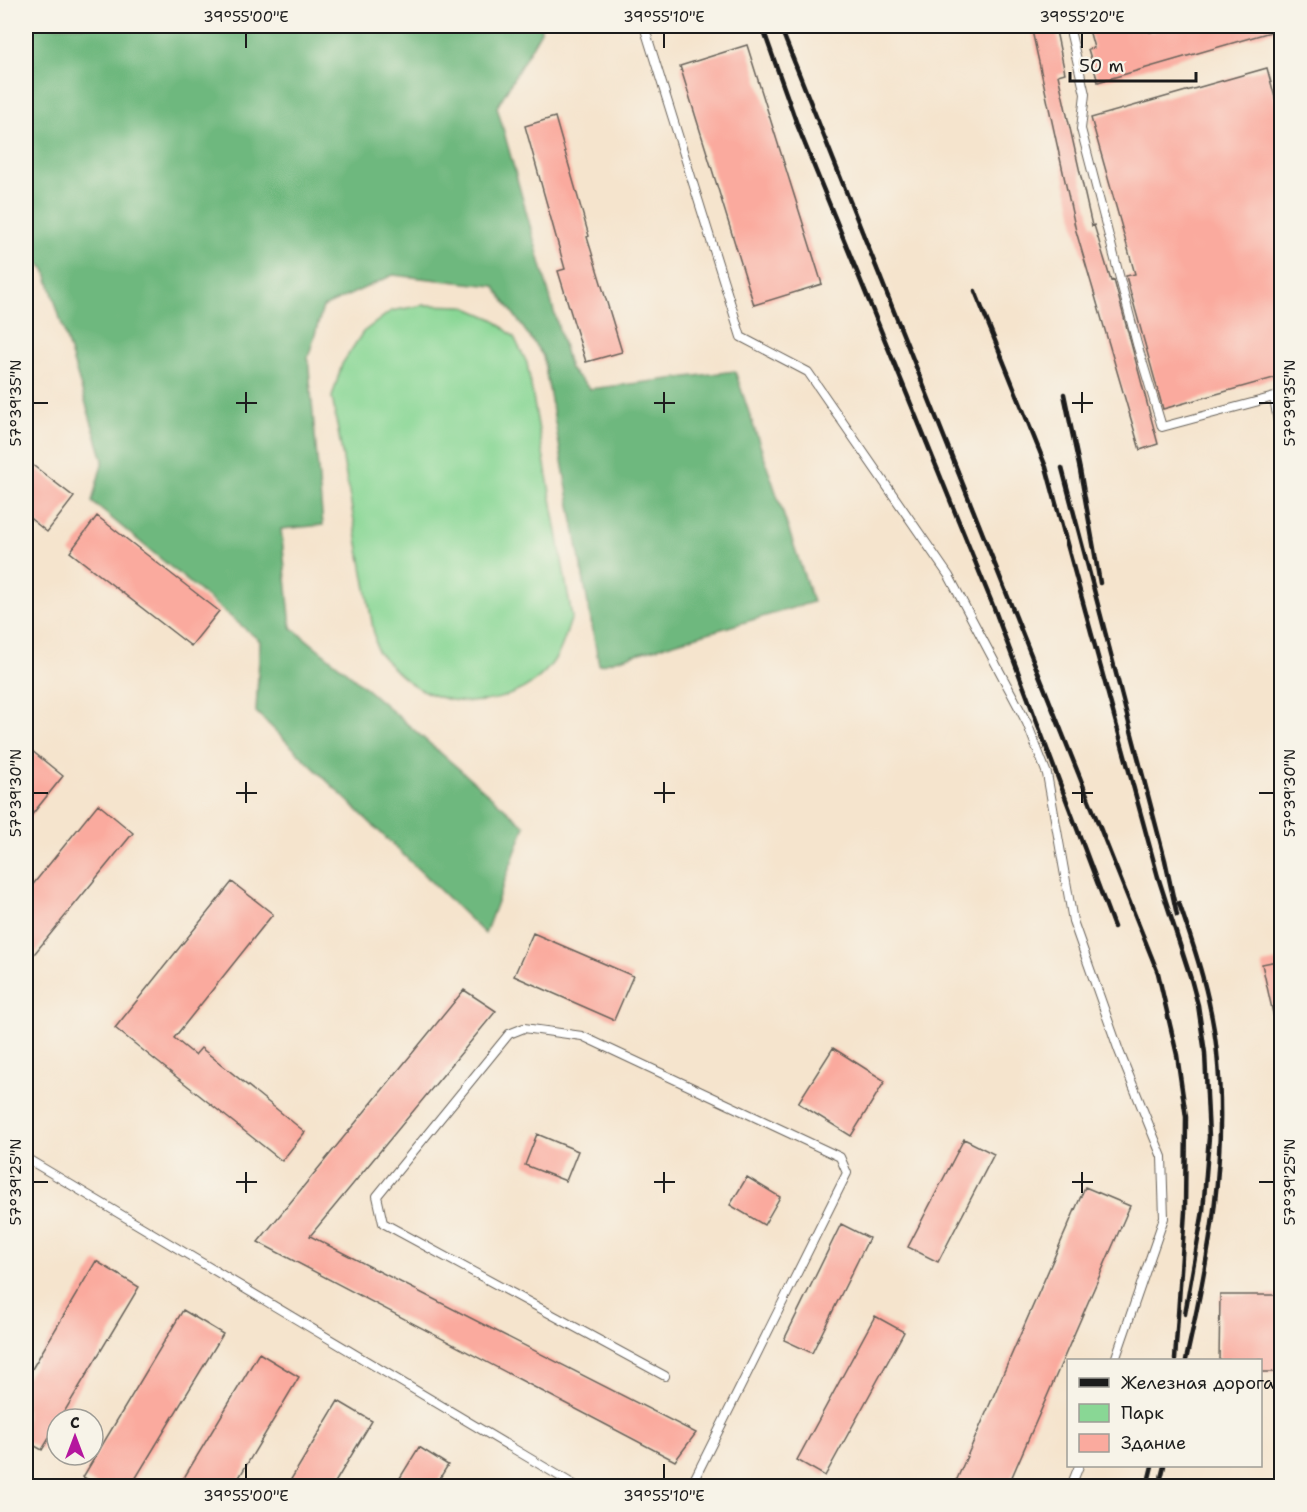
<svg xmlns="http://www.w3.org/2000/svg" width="1307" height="1512" font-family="'Shantell Sans',sans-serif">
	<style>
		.green { fill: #89d795; stroke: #527a58; stroke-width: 1.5 }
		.forest { fill: #6eb87e; stroke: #456a4d; stroke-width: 1.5 }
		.building { fill: #faaa9e }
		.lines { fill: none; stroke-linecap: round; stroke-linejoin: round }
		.service-casing { stroke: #68625a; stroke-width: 10 }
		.service { stroke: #fff; stroke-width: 8 }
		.rail { stroke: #1c1c1c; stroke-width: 4.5 }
		.ticks { fill: none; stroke: #1c1c1c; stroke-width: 2 }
		.neatline { fill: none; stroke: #1c1c1c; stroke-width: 2 }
		.ticks-label { font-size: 15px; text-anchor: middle; fill: #1c1c1c }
	</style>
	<rect width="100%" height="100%" fill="#f7f3e8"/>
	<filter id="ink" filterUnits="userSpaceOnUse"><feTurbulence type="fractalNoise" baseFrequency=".0167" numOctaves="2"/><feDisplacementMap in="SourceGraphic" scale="12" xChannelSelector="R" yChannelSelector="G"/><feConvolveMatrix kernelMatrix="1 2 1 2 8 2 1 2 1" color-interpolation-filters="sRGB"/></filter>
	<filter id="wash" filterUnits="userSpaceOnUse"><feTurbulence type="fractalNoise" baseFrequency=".008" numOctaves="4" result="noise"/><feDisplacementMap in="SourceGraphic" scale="24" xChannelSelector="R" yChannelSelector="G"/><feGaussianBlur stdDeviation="1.35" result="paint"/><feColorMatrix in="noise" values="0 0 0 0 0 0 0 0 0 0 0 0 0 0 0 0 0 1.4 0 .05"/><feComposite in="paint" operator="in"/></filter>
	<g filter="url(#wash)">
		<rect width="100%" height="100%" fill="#f5e4cd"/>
		<path class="green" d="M424,305L463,306L493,319L514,337L527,363L572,617C567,629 564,644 557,656C530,701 468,714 422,690C403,681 391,666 377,651L332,397L342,364L363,332L391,311Z"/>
		<path class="forest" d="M26,26H541V31L497,107L570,369L590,389L735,371L813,602L599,665L543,356L494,286L393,275L323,307L308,358L323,525L281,529L291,627L347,672L525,826L485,934L256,712L260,641L92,502L103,460L45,269L26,252Z"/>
		<g id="blocks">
			<path class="building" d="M1031,26H1055L1065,73L1058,75L1092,226L1094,225L1111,281L1114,280L1158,444L1140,450L1076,231Z
				M1088,26H1149L1150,32L1172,26H1281V29L1098,82L1088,49L1094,48Z
				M747,45L822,284L754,305L680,66Z
				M1267,68L1281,120V376L1163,409L1126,276L1135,274L1091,118Z
				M555,117L589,236L587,237L622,352L586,362L558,271L565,269L525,126Z
				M26,460L74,497L47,532L26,515Z
				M97,516L219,611L191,646L70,552Z
				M26,746L63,776L26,822Z
				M98,804L133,833L26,964V893Z
				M232,882L273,914L174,1038L195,1055L201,1048L305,1132L282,1161L115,1028Z
				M533,933L633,976L614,1020L514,976Z
				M1277,961L1281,982V1027H1276L1262,964Z
				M464,990L496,1011L310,1236L696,1433L675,1461L258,1242Z
				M833,1048L885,1081L851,1136L798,1103Z
				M537,1134L578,1151L566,1181L525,1165Z
				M964,1139L994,1154L938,1262L908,1247Z
				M747,1177L780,1197L764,1225L730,1205Z
				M1085,1187L1130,1206L1008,1486H954Z
				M841,1224L869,1238L812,1353L784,1340Z
				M96,1261L139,1287L60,1419H57V1425L42,1450L26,1441V1379Z
				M1220,1295H1281V1372H1260V1360H1219Z
				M183,1310L223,1334L131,1486H99L83,1477Z
				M875,1316L904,1332L825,1476L797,1460Z
				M259,1353L299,1377L234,1486H179Z
				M338,1401L372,1421L333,1486H287Z
				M419,1447L448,1465L435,1486H395Z"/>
		</g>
	</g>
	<g filter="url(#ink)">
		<use href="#blocks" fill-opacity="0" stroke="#68625a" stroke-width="1.5"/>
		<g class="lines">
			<g class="service-casing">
				<path id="service" d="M644,26L741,337L808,372L949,576L1027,723L1047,774L1073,921L1119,1051L1162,1157L1164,1218L1115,1360
					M1069,26L1085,94L1081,129L1137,344L1162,427L1274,397L1282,447
					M26,1158L576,1486
					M665,1376L383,1223L377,1196L509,1034L524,1028L582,1036L840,1157L847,1173L691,1486
					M1071,1486L1079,1466"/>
			</g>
			<use href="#service" class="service"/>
			<path class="rail" d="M762,26L798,127L994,608L1114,927
				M780,26L1158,973L1177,1055L1186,1117L1185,1211L1175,1360
				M975,291L1046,467L1158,877L1191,979L1198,1005L1205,1053L1209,1137L1203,1211L1185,1314
				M1064,394L1080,470L1100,583
				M1062,468L1165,860L1177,915
				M1179,903C1196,952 1212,1001 1217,1053C1228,1159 1209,1257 1186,1360
				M1147,1486L1152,1466
				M1159,1486L1164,1466"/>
		</g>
	</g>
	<path class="ticks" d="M246,33V48M664,33V48M1082,33V48M246,392V413M664,392V413M1082,392V413M33,403H48M236,403H257M654,403H675M1072,403H1093M1259,403H1274M246,782V803M664,782V803M1082,782V803M33,793H48M236,793H257M654,793H675M1072,793H1093M1259,793H1274M246,1172V1193M664,1172V1193M1082,1172V1193M33,1182H48M236,1182H257M654,1182H675M1072,1182H1093M1259,1182H1274M246,1464V1479M664,1464V1479"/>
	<rect width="1307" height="1512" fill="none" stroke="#f7f3e8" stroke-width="66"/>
	<rect x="1067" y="1359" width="195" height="108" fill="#f7f3e8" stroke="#9f9d96" stroke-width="1.5"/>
	<rect x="1079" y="1378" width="30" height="9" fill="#1c1c1c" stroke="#9f9d96" stroke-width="1.5"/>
	<text x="1121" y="1389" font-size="18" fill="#1c1c1c">Железная дорога</text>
	<rect x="1079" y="1404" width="30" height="18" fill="#89d795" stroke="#9f9d96" stroke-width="1.5"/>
	<text x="1121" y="1419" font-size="18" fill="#1c1c1c">Парк</text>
	<rect x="1079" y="1434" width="30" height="18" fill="#faaa9e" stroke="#9f9d96" stroke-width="1.5"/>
	<text x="1121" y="1449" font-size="18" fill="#1c1c1c">Здание</text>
	<g transform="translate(75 1437)"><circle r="28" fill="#f7f3e8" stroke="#9f9d96" stroke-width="1.5"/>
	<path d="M0-4.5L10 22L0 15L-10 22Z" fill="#b5179e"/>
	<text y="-9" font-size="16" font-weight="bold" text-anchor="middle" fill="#1c1c1c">С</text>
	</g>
	<path d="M1070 72v9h126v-9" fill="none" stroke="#1c1c1c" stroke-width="3"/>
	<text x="1079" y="72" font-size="18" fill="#1c1c1c" stroke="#f7f3e8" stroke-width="4.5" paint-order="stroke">50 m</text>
	<rect x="33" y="33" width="1241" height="1446" class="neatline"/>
	<g class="ticks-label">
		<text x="246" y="22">39°55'00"E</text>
		<text x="664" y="22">39°55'10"E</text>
		<text x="1082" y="22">39°55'20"E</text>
		<text transform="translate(16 403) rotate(-90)" y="5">57°39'35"N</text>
		<text transform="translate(1290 403) rotate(-90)" y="5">57°39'35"N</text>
		<text transform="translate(16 793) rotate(-90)" y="5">57°39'30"N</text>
		<text transform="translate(1290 793) rotate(-90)" y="5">57°39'30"N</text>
		<text transform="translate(16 1182) rotate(-90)" y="5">57°39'25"N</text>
		<text transform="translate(1290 1182) rotate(-90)" y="5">57°39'25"N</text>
		<text x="246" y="1501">39°55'00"E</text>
		<text x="664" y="1501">39°55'10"E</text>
	</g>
</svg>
